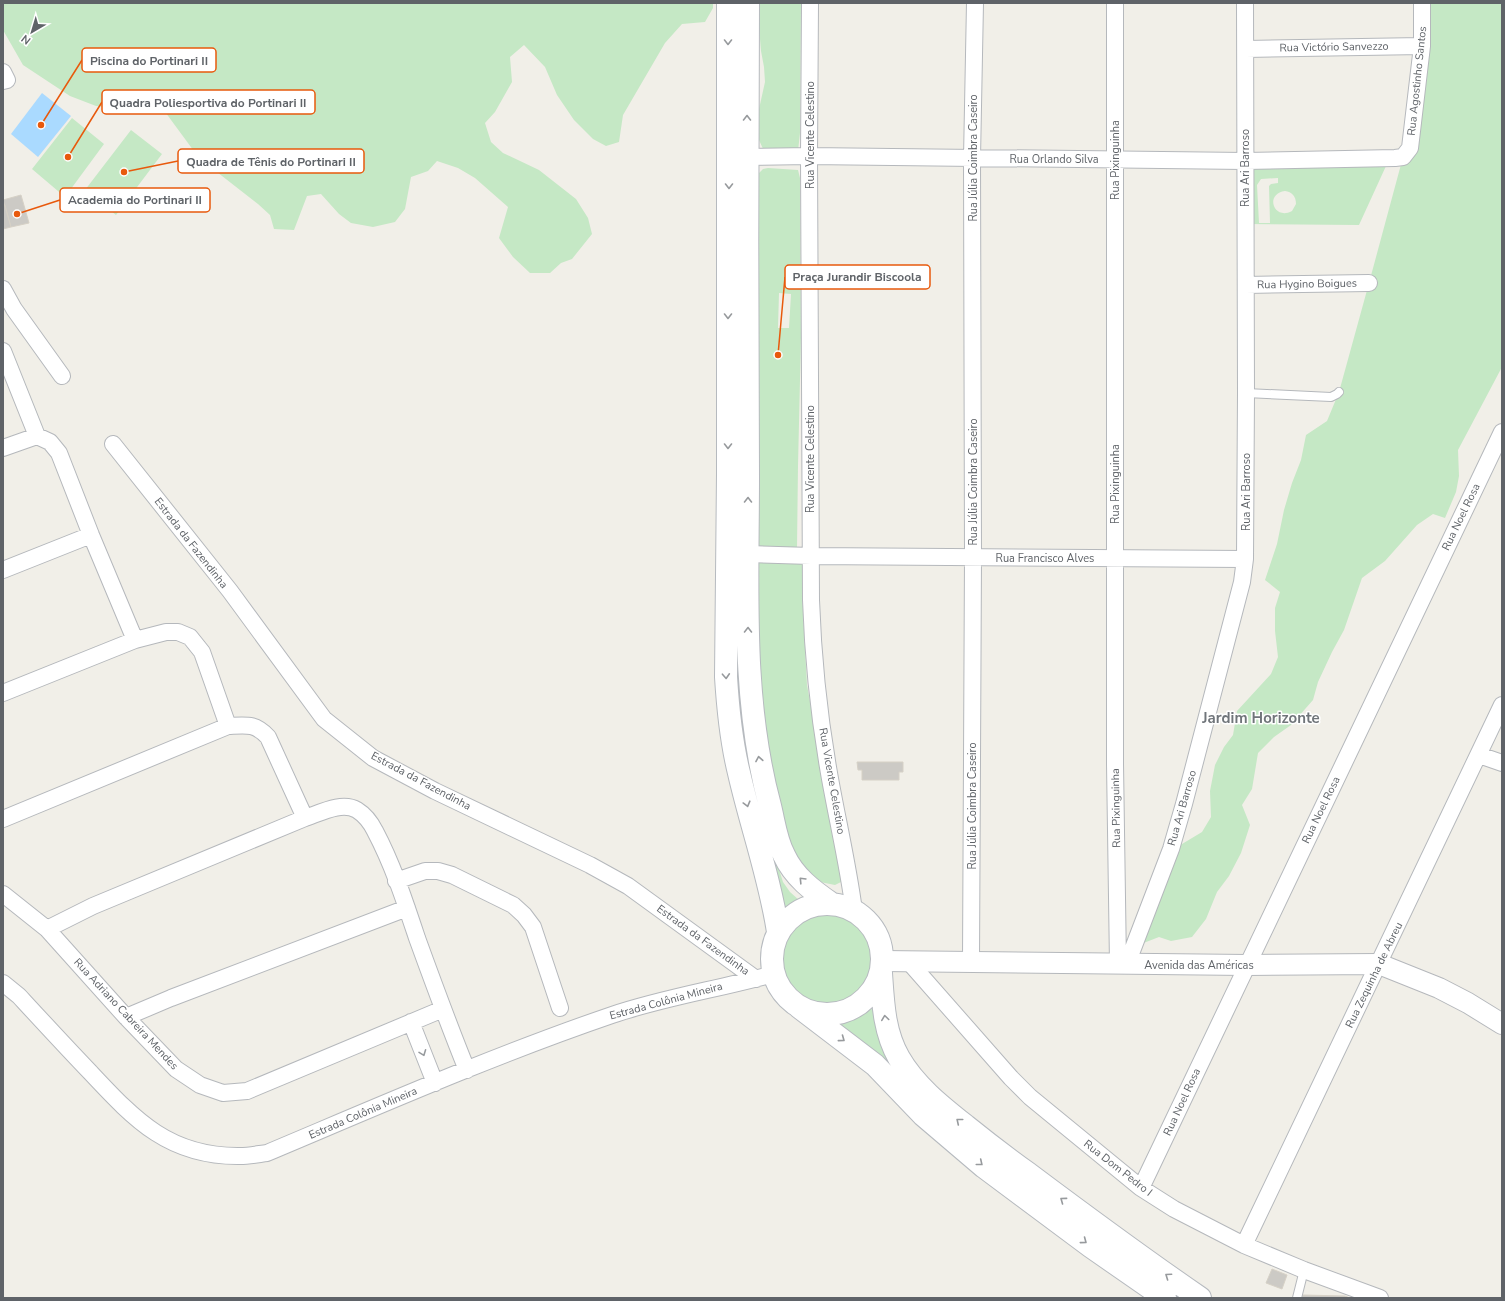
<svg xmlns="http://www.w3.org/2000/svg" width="1505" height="1301" font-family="'Nunito Sans',sans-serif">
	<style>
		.green { fill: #c5e8c5; fill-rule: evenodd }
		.water { fill: #aadaff }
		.building { fill: #cccac5; stroke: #d6d1c6 }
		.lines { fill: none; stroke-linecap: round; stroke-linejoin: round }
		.service-casing { stroke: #b5b8bc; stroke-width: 10 }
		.minor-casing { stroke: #b5b8bc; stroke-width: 18 }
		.tertiary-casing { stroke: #b5b8bc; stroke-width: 22 }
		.secondary-casing { stroke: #b6babf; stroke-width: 24 }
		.service { stroke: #fff; stroke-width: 8 }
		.minor { stroke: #fff; stroke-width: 16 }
		.tertiary { stroke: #fff; stroke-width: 20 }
		.secondary { stroke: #fff; stroke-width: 22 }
		.oneway { stroke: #979a9d }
		.labels { text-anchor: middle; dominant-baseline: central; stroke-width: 3; stroke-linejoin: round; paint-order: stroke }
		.street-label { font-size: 11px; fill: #5f6368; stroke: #fff }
		.district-label { font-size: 15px; font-weight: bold; fill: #70757a; stroke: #fff }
		.leader { fill: none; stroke: #e8590c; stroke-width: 1.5 }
		.callout-dot { fill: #e8590c; stroke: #fff; stroke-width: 1.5 }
		.callout { fill: #fff; stroke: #e8590c; stroke-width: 1.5 }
		.callout-label { font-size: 12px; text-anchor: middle; font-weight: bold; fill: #5f6368 }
	</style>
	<rect width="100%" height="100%" fill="#f1efe8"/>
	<path class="green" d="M3,3H713V8L705,22L682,24L665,43L623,115L619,142L606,146L593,139L574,120L557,95L545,67L524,45L510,57L512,82L495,112L485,123L491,142L503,153L539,170L576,199L588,218L592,234L572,259L561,263L550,273H530L513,257L499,238L508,207L475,178L458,168L437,161L428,171L411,177L405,209L395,222L373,227L351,223L339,214L321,194L307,196L294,230L274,229L270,215L258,204L199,158L160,105L116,108L96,106L70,96L23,65L3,30Z
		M757,3H801L800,133L798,151H764L759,140V109L765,82L764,67L761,51Z
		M1425,3H1502V367L1458,450L1459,476L1456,492L1445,518L1433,514L1417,525L1385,561L1362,578L1344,630L1332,652L1318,682L1313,700L1291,725L1274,737L1258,753L1252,789L1242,805L1250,825L1241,853L1229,876L1217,892L1206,919L1192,937L1171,941L1159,937L1141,944L1177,847L1202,832L1211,817L1210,791L1215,765L1224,747L1233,735L1237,711L1271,674L1278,657L1275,631V608L1280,592L1265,580L1277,544L1284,510L1292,483L1301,460L1306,435L1327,421L1339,392L1369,283L1403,157Z
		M72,118L104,144L65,197L32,169Z
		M131,130L162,154L116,215L85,190Z
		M1386,166L1359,225L1248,224L1247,169ZM1278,178V183L1271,184L1269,186L1270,223H1259L1257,185L1261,179ZM1285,191C1292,192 1296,196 1296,204L1292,211C1274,221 1264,194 1285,191Z
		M768,168L798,170L800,178L801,337L798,466L797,548L759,551L755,510L758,174L763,169ZM779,293L791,294L789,328H778Z
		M736,557L768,835L783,882L790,892L799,900L789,905L782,911C768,849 749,787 741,724C733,669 736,613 736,557Z
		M757,560L802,563L803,565L802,592L807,685L843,881L835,885L820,882L809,873L798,862L789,848L771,774L758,688Z
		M780 960a48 48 0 1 1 96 0a48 48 0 1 1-96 0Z
		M873,1008L884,1045L1181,1298H1178L1171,1293L834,1024C849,1023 861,1016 873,1008Z"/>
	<path class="water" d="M42,93L71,116L38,157L11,134Z"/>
	<path class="building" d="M21,195L29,223L11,227L3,200Z
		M3,205H5L11,227L3,229Z
		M857,762H903V772H899V780H862V770H858Z
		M1272,1269L1287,1275L1282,1289L1266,1283Z
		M1302,1295L1345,1296L1350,1298H1302Z"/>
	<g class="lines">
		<g class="service-casing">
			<path id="service" d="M1246,393L1331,397L1337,394L1339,392
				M1297,1298L1304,1270"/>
		</g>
		<g class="minor-casing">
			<path id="minor" d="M810,3L809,156L811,600C813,658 819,716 829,773C837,819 848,864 854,911
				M1115,3V764L1118,964
				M1246,49L1422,46
				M3,72L7,80L3,81
				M738,157L809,156L1245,161L1395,158L1403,157L1410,148L1422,46V3
				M1246,285L1369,283
				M3,289L14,309L62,376
				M3,351L37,436
				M113,444L230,591L324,719L373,758L435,791L590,865L628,886L756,979
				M3,448L37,436L50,442L59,453L91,535L135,640
				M748,554L811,556L1245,559
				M3,570L91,535
				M3,693L135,640L166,632H178L190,637L202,652L228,726
				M1479,755L1502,763
				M3,819L228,726C247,725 255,723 268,737L305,818
				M396,881L425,871H438L452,875L513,905L524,915L533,927L560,1008
				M3,894L47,929L126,1017L176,1069L200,1085L223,1093L247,1091L443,1009
				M47,929L93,906L305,818C320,813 342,801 357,810C365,815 371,823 375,831C393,865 405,902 417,938C433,982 449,1026 467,1070
				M909,962L1011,1078L1030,1097L1141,1188L1174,1209L1244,1245L1304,1270L1380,1298
				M971,962L973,558L972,158L975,3
				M1127,964L1171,849L1184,804L1242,582L1245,559L1246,393L1245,3
				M3,983L19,996C43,1022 66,1047 90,1072C135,1120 169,1157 240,1156C249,1156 259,1154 267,1153C381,1105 495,1055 612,1015C665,997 720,989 773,974
				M126,1017L171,998L407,908
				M411,1022L435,1083
				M1141,1188L1502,432
				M1244,1245L1502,705"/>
		</g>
		<g class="tertiary-casing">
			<path id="tertiary" d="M882,961L1247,965L1379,964L1439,988L1468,1003L1502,1024"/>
		</g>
		<g class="secondary-casing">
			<path id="secondary" d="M728,3V474L726,677C728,709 731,741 739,773C751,826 770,878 778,932
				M748,3C747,161 747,319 748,477C748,587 741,699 770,806C774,822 776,840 784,855C794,877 813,891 832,904
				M772 959a55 55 0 1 1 110 0a55 55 0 1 1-110 0Z
				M881,973C883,1003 884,1032 899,1058C915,1086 942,1107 966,1126C987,1143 1008,1159 1029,1174C1085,1216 1142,1258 1200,1298
				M799,1007L875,1065L923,1115L984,1167L1090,1246L1165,1298"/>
		</g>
		<use href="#service" class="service"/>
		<use href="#minor" class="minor"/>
		<use href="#tertiary" class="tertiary"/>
		<use href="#secondary" class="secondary"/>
	</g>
	<defs><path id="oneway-chevron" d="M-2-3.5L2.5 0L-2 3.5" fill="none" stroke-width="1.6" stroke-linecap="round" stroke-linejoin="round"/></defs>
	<g class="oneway">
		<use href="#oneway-chevron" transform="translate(728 42) rotate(90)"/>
		<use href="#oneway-chevron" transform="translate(747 118) rotate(-90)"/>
		<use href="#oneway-chevron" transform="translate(729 186) rotate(90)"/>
		<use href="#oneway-chevron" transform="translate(728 316) rotate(90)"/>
		<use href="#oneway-chevron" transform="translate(728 446) rotate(90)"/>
		<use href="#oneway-chevron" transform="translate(748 500) rotate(-90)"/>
		<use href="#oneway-chevron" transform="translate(748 630) rotate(-90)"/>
		<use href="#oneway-chevron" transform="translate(726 676) rotate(87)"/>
		<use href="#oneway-chevron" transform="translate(759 759) rotate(-100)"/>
		<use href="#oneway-chevron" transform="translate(747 804) rotate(75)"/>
		<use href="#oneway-chevron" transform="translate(802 880) rotate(-134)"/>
		<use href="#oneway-chevron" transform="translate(885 1018) rotate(-98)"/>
		<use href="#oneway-chevron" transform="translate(842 1039) rotate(36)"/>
		<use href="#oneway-chevron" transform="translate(423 1053) rotate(69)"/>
		<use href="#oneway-chevron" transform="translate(959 1121) rotate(-141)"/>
		<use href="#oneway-chevron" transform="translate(980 1163) rotate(39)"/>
		<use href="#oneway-chevron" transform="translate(1063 1200) rotate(-144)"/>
		<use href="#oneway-chevron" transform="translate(1084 1241) rotate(37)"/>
		<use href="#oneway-chevron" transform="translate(1168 1276) rotate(-145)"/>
	</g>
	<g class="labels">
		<g class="street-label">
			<text transform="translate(1334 47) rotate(-1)">Rua Victório Sanvezzo</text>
			<text transform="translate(1417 81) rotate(-84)">Rua Agostinho Santos</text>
			<text transform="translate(810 135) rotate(-90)">Rua Vicente Celestino</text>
			<text transform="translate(973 158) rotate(-90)">Rua Júlia Coimbra Caseiro</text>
			<text x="1054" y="159">Rua Orlando Silva</text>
			<text transform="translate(1115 160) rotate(-90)">Rua Pixinguinha</text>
			<text transform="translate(1245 168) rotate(-90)">Rua Ari Barroso</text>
			<text transform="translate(1307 284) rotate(-1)">Rua Hygino Boigues</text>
			<text transform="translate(810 459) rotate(-90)">Rua Vicente Celestino</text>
			<text transform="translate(973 482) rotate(-90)">Rua Júlia Coimbra Caseiro</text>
			<text transform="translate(1115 484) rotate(-90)">Rua Pixinguinha</text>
			<text transform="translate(1246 492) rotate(-90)">Rua Ari Barroso</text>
			<text transform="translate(1461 517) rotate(-64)">Rua Noel Rosa</text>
			<text transform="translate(191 543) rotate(52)">Estrada da Fazendinha</text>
			<text x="1045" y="558">Rua Francisco Alves</text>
			<text transform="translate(421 781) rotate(28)">Estrada da Fazendinha</text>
			<text transform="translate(832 781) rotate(80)">Rua Vicente Celestino</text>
			<text transform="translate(972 806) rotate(-90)">Rua Júlia Coimbra Caseiro</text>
			<text transform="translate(1116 808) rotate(-91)">Rua Pixinguinha</text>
			<text transform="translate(1182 808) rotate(-74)">Rua Ari Barroso</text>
			<text transform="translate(1321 810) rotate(-64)">Rua Noel Rosa</text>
			<text transform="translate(703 940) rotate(36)">Estrada da Fazendinha</text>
			<text x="1199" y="965">Avenida das Américas</text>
			<text transform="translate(1374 975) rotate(-64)">Rua Zequinha de Abreu</text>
			<text transform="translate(666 1001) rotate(-15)">Estrada Colônia Mineira</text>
			<text transform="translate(126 1014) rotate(47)">Rua Adriano Cabreira Mendes</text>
			<text transform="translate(1182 1102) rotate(-65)">Rua Noel Rosa</text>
			<text transform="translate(363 1113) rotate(-23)">Estrada Colônia Mineira</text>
			<text transform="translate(1118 1168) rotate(38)">Rua Dom Pedro I</text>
		</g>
		<g class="district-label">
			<text x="1261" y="718">Jardim Horizonte</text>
		</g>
	</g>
	<path class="leader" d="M41 125L82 60M68 157L102 102M124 172L178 161M17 214L60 200M778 355L785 277"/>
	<g class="callout-dot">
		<circle cx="41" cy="125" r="4"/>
		<circle cx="68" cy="157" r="4"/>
		<circle cx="124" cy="172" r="4"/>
		<circle cx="17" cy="214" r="4"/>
		<circle cx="778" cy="355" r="4"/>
	</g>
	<g class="callout">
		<rect x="82" y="48" width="134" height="24" rx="4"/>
		<rect x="102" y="90" width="213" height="24" rx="4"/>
		<rect x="178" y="149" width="186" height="24" rx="4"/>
		<rect x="60" y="188" width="150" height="24" rx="4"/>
		<rect x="785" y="265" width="145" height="24" rx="4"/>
	</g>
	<g class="callout-label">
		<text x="149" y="65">Piscina do Portinari II</text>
		<text x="208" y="107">Quadra Poliesportiva do Portinari II</text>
		<text x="271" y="166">Quadra de Tênis do Portinari II</text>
		<text x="135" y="204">Academia do Portinari II</text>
		<text x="857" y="281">Praça Jurandir Biscoola</text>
	</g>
	<rect width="1505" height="1301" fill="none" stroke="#5f6368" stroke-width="8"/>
	<g transform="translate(32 32) rotate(218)" stroke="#ffffff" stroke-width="3" paint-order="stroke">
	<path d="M0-3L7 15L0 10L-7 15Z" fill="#5f6368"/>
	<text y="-6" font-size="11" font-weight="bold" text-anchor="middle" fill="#5f6368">N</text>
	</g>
</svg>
